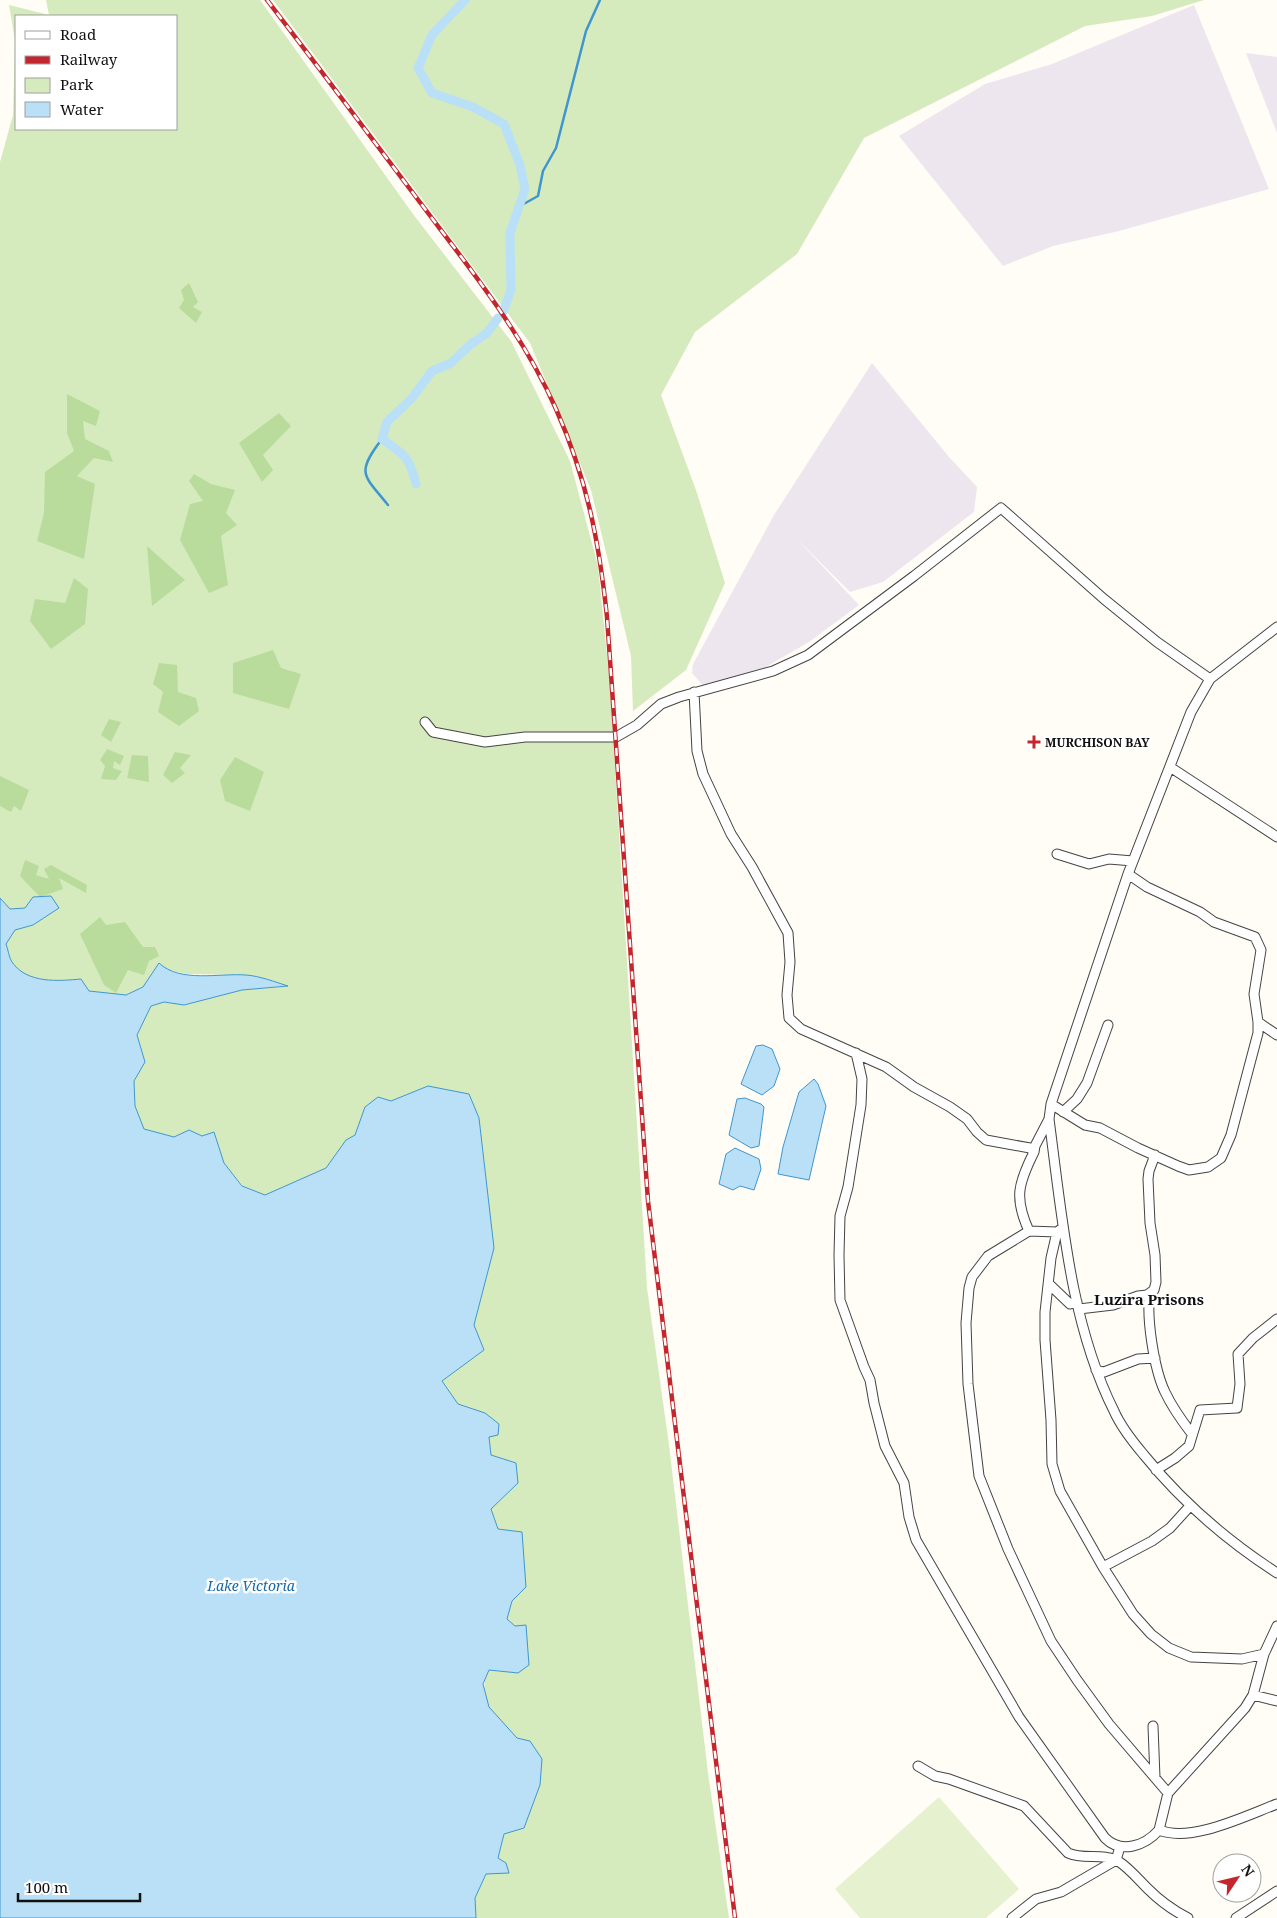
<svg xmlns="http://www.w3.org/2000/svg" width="1277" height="1918" font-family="'Noto Serif',serif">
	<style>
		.industrial { fill: #eee6ef }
		.green { fill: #d5ebbd; fill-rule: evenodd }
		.forest { fill: #b9dc9c }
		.pitch { fill: #e6f2cf }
		.water { fill: #b9e0f7; stroke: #3f96cf }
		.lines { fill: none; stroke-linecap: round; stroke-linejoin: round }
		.stream { stroke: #3f96cf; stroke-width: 2.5 }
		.canal { stroke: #b9e0f7; stroke-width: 9 }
		.minor-casing { stroke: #444; stroke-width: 11 }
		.minor { stroke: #fff; stroke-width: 9 }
		.rail-casing { stroke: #c4262e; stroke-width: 4.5 }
		.rail { stroke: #fff; stroke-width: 2.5; stroke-dasharray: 8; stroke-linecap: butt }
		.poi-dot { fill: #c4262e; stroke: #fff; stroke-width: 2 }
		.labels { text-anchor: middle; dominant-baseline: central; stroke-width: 5; stroke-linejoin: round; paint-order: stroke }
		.poi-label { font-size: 12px; font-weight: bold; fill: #111; stroke: #fff; text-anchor: start }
		.water-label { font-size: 14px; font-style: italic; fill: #1768a6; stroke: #fff }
		.quarter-label { font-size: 15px; font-weight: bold; fill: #111; stroke: #fff }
	</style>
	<rect width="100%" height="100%" fill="#fffdf5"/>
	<path class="industrial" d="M1194,5L1269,189L1119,231L1053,246L1003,266L899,136L985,84L1052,64Z
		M1246,53L1277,57V133Z
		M872,363L949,457L977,487L974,512L883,582L850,592L796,538L859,605L809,642L759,671L704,687L692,673L693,664L774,515Z"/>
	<path class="green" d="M46,0H260L413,214L511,341L570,461L598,566L610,685L647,1288L669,1445L708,1773L729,1918H476L475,1898L486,1874L498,1858L504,1834L517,1738C496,1715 476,1703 488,1670L518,1673L515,1626L507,1619L512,1601L498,1529L491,1509L518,1483L491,1455L485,1413L458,1404L442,1381L484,1350L474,1325L494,1248L479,1118L469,1094L428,1086L391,1101L365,1107L355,1135L346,1141L326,1168L265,1195L243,1186L224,1163L214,1132L202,1136L189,1130L174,1137L144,1129L135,1106L134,1081L145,1062L137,1035L151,1006L164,1002L184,1005L242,990L286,986L248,975L187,974L167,970L143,987L125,995L89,991L81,979C58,981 27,984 12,962C9,958 8,949 6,944L15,929L33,925L59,908L10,909L0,898V162L13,115L15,40L9,5L49,15ZM16,16H176V129H16Z
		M273,0H1204L1152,16L1085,26L864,138L797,254L695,332L661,395L697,493L725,583L686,670L633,711L631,656L591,490L530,343Z"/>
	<path class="forest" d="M189,283L198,302L193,307L202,312L196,323L179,308L184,300L181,290Z
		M67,394L100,411L96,426L83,421L85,439L109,451L113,462L94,458L77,476L95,484L84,559L37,541L44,513L45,472L74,451L67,433Z
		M279,413L291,426L263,455L273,470L262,482L239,443Z
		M194,474L211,484L235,490L226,513L237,525L221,536L228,585L209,593L180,540L190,504L203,501L189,481Z
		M147,546L185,580L152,606Z
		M74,578L88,589L85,624L51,649L30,621L35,599L65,603Z
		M273,650L281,668L301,674L289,709L233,693V663Z
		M159,663L177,665L178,692L196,698L199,711L179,726L158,712L163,692L153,684Z
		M109,719L121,722L111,742L101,735Z
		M107,749L124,756L120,765L114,761L113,768L122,771L116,780L101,779L105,766L100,760Z
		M175,752L191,755L180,768L185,773L172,783L163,775Z
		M132,755L148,756L149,782L127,778Z
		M235,757L264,772L250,811L225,801L220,780Z
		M0,776L29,790L21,811L14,806L11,812L0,806Z
		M25,860L39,866L36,875L49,879L44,869L51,865L87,885L86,893L59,878L63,889L40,897L20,876Z
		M100,917L106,925L125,922L143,947H155L159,956L149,961L144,975L128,970L116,993L104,985L80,934Z"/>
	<path class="pitch" d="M939,1797L1019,1889L986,1918H860L835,1889Z"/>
	<path class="water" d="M51,896L59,908L33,925L15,930L6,944C8,949 9,958 12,962C27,984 59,981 81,979L89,991L126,995L143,987L159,963C180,983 219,973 246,975C260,976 275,982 288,986L242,990L184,1005L164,1002L151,1006L137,1035L145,1062L134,1081L135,1106L144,1129L174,1137L189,1130L202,1136L214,1132L224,1163L242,1186L265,1195L326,1168L346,1140L355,1135L365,1107L378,1097L391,1101L428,1086L469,1094L479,1118L494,1248L474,1325L484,1350L442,1381L458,1404L485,1413L499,1424L498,1435L489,1437L491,1455L516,1463L518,1483L491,1509L498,1529L522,1532L526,1587L512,1601L507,1619L515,1626L526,1625L529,1665L518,1673L489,1670L483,1684L489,1707L517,1738L530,1741L542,1759L540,1785L524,1828L504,1834L498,1858L506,1863L509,1873L486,1874L475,1898L476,1918H0V898L10,909L25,908L33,897Z
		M763,1045L772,1049L780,1069L774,1086L762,1095L741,1084L756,1046Z
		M814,1079L818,1084L826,1106L809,1180L778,1174L783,1147L799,1092Z
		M745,1098L761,1104L764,1107L759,1146L751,1148L729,1135L737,1099Z
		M735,1148L759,1159L761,1169L754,1190L740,1186L733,1190L719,1184L726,1154Z"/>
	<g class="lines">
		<path class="stream" d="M520,206L538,196L543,171L556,148L586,31L600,0
			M382,439C355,474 364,475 388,505"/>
		<path class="canal" d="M465,0L432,35L418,68L432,93L473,107L504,124L520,165L525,189L510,233L511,290L503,312
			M416,484C409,456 405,455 382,439L387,422L412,398L432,371L451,363L471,344L487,333L498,318"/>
		<g class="minor-casing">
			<path id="minor" d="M1277,627L1210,679L1191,712L1128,874L1051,1104L1049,1119C1062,1216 1070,1323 1114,1411C1121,1427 1133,1442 1144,1455C1182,1502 1226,1540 1277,1573
				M694,692L697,751L703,774L731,834L752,867L788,933L790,962L787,995L789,1018L801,1029L886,1067L914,1087L950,1107L967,1119L977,1132L986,1140L1030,1148L1034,1152L1035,1146L1049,1119
				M425,722L433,732L485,742L525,737H616L637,725L661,704L679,697L773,671L808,655L914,576L1001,508L1104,599L1157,642L1210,679
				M1170,767L1277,837
				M1057,854L1089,864L1109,859L1133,861
				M1258,1022L1277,1035
				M856,1053L862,1079L861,1105L848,1187L840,1216L839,1255L840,1300L864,1367L870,1380L874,1403L885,1446L904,1483L909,1517L916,1540L1019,1717L1105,1838C1121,1854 1145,1846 1159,1830
				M1051,1104L1085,1125L1100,1128L1138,1148L1178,1166L1189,1170L1208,1167L1221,1158L1231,1135L1258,1033V1022L1254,994L1261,950L1255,937L1214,922L1200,912L1147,887L1128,874
				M1063,1112L1077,1099L1087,1083L1108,1025
				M1061,1229L1057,1232L1051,1258L1045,1312V1340L1051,1420L1052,1464L1060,1491L1103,1567L1133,1614L1151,1634L1169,1648L1191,1657L1242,1659L1264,1654L1277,1626
				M1029,1231C1014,1198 1018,1184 1034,1152
				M1057,1232L1029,1231L988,1256L972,1277L969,1288L966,1323L968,1384L979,1476L1008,1549L1051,1641L1077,1680L1109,1724L1168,1793
				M1049,1284L1070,1304L1077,1302
				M1150,1293C1146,1317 1154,1369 1165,1392C1172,1407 1182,1421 1192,1434
				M1079,1309L1113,1305L1138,1296L1147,1295L1154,1290L1156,1282L1155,1255L1150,1223L1148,1179L1149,1171L1155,1155
				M1096,1370L1104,1372L1138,1359L1155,1358
				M1156,1470L1175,1458L1189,1446L1200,1410L1237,1408L1240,1384L1238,1354L1253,1338L1277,1319
				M1103,1567L1152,1541L1170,1528L1190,1506
				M1253,1695L1264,1654
				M1277,1701L1253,1695L1245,1708L1168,1793L1159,1830C1191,1843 1245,1816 1277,1804
				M1153,1726L1155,1778
				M918,1766L935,1776L949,1779L1024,1806L1068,1853C1083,1860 1103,1853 1118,1861C1129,1868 1137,1878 1147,1888C1159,1900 1172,1910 1188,1918
				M1012,1918L1036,1899L1061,1892L1116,1860L1120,1847
				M1236,1918L1277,1891"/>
		</g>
		<use href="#minor" class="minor"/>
		<g class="rail-casing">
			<path id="rail" d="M267,0C319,68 370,136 422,205C471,270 523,334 556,409C587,479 599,541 607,617L648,1201L735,1918"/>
		</g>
		<use href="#rail" class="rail"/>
	</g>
	<path class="poi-dot" d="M1031.5 734.5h5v5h5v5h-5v5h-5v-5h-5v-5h5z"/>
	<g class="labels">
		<g class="poi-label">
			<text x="1045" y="742">MURCHISON BAY</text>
		</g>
		<g class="water-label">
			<text x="251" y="1585">Lake Victoria</text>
		</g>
		<g class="quarter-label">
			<text x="1149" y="1299">Luzira Prisons</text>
		</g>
	</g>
	<rect x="15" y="15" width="162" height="115" fill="#ffffff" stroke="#a0a0a0"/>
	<rect x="25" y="31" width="25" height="8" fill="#ffffff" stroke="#a0a0a0"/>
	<text x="60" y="40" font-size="15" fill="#111111">Road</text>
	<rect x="25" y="56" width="25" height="8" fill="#c4262e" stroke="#a0a0a0"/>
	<text x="60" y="65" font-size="15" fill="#111111">Railway</text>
	<rect x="25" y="78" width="25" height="15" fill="#d5ebbd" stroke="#a0a0a0"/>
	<text x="60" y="90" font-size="15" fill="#111111">Park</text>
	<rect x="25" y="102" width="25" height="15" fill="#b9e0f7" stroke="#a0a0a0"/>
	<text x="60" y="115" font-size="15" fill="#111111">Water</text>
	<g transform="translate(1237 1878) rotate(55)"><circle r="24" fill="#ffffff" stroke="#a0a0a0"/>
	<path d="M0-4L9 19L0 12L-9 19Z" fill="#c4262e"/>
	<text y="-8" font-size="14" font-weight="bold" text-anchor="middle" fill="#111111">N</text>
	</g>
	<path d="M18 1893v8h122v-8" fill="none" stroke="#111111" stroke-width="2.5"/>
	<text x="25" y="1893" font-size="15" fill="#111111" stroke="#ffffff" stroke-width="4" paint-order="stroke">100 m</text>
</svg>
